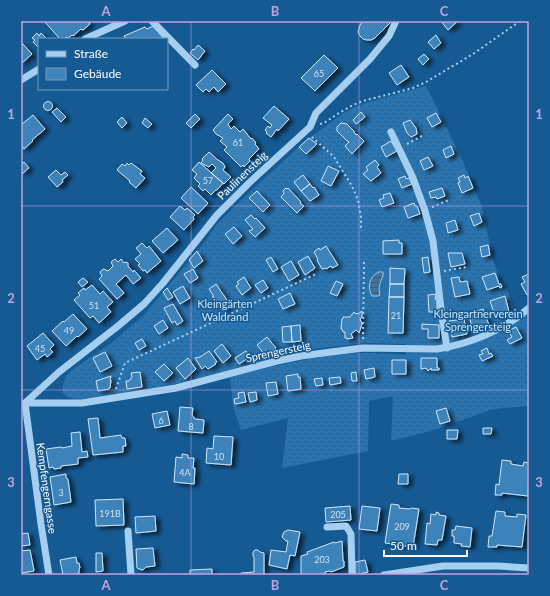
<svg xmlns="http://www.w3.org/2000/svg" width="550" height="596" font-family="Lato,sans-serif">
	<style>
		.garden { fill: url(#garden-dots) }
		.water { fill: url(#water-rules); stroke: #97ccf3 }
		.building { fill: #3e83ba; stroke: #cce7fc; filter: url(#shadow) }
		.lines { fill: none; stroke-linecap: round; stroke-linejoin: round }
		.path { stroke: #a5cff1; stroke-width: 2; stroke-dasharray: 2 3; stroke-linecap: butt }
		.minor { stroke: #a5cff1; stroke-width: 7 }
		.grid { fill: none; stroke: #c4a0e2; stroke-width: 1; stroke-opacity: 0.55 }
		.labels { text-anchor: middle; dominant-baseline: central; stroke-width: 3; stroke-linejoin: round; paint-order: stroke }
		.number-label { font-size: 9px; fill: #cfe0ee }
		.street-label { font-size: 11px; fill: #fff; stroke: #165a93 }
		.park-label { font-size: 11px; fill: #cce7fc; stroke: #165a93 }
		.neatline { fill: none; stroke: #c4a0e2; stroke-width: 1.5 }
		.grid-label { font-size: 13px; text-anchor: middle; font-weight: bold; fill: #c4a0e2 }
	</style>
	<defs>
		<pattern id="garden-dots" width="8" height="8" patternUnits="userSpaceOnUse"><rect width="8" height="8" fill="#2874b1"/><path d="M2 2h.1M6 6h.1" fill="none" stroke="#3c5e79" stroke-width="1.8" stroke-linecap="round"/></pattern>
		<pattern id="water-rules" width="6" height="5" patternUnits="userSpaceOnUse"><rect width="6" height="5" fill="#42729c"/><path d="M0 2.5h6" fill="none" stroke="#485b6c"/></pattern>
		<filter id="shadow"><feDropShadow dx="4.5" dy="2.5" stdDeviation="2" flood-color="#0009"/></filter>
	</defs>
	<rect width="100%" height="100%" fill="#165a93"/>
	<path class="garden" d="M426,86L461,157L482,207L493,260L503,289L507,288L514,311L519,321L529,313V406L493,409L434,430L391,441L393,396L369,401L368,451L282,468L288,418L241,430L233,406L230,377C266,368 301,359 338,355C361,352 383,353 406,355V344L365,343L304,350L179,383L119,395L85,400L70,398L66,396L63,393L62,388L66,376L72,370L110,344L144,315L205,242L217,224L256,186L309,138L344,113L355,107L366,103Z"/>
	<path class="water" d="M379,272H383V276C380,283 378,286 380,295L378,296H372C367,288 369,276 379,272Z"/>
	<path class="building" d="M44,21H88L90,24L83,30L81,29L73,36L72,35L68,38L67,37L64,39H60Z
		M363,21H392L375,38L371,40H367L363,39L360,36L358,32L360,25Z
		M441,21H458L448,30Z
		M153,26L164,39H123L125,38L124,36L145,27L147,29Z
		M37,33L39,36L41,33L47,39H39V48L33,42L35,40L32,38Z
		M436,35L441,43L434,49L428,42Z
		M21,42L32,54L21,64Z
		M198,45L205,51L198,60L190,53L193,49L194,50Z
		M424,54L429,59L423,65L418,59Z
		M324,55L338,68L315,91L301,78Z
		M401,65L409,77L397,85L389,73Z
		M212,70L226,84L218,92L214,87L209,92L206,89L203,92L196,85Z
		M43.5 106a4.5 4.5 0 1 1 9 0a4.5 4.5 0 1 1-9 0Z
		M274,106L289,119L278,131L277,129L271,137L266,133L267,132L265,130L268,126L270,128L272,125L263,118Z
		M57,108L66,117L61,122L52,112Z
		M361,112L365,117L356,124L353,120Z
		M436,113L441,122L432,127L427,118Z
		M195,114L200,119L191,128L186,123Z
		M228,114L233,119L228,124L231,129L234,126L240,132L243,129L251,139L252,138L256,143L255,144L259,149L249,159L250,161L244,167L243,165L241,167L224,150L227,147L220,141L223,138L216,134L213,130Z
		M33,115L45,129L32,140L33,141L24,149L21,145V125Z
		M122,117L127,123L122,128L117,122Z
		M145,118L152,124L148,128L142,123Z
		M410,120L416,128L417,134L411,137L407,133L403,123Z
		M341,123L347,124L354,131V132L356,135L357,134L364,141L352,154L345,146L349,142L346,140L337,131V127Z
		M309,138L317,144L306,154L299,147Z
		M391,141L397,151L386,157L381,147Z
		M451,146L454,154L446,158L443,150Z
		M209,152L218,160L223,163L225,167L223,170L231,177L224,184L211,173L216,168L212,164L209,167L201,163L203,160L202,159Z
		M428,157L433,166L424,170L420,161Z
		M375,160L379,165L377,167L381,173L371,181L363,174L368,170L366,167Z
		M24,162L29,168L22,174L21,172V165Z
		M199,162L223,183L217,190H216L211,195L205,189L203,191L198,186L200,184L194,178L197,174L192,170Z
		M127,163L129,165L131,163L142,171L140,174L145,178L136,188L129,182L130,181L117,170L122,164L125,166Z
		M328,166L339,171L331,186L321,181Z
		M56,170L61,175L65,172L68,175L62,180L63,182L57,187L48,177Z
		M303,175L310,184L301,191L294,182Z
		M464,175L465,178L468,176L473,188L462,193L458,183L460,182L458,178Z
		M405,176L406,179L409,178L412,184L402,188L398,179Z
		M310,184L313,188L314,187L319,195L310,201L301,191Z
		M191,187L208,203L198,214L181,198Z
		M286,188L287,189L288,188L301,202L300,203L304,206L297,213L281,197L284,193L283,191Z
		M442,188L445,196L437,199L436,197L431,198L429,192Z
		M257,191L270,205L263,212L249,198Z
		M390,193L394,203L382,207L379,200L384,198L383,195Z
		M414,203L415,206H417L420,214L408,218L404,207Z
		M180,206L185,210L187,208L195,215L193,217L194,219L184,230L170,217Z
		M479,213L482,222L474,226L470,216Z
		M251,215L255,219L256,218L265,228L255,237L249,231L253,229L245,220Z
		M455,220L458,230L448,233L446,223Z
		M234,227L242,236L233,244L225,234Z
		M167,228L178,240L163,253L152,241Z
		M399,240V243H402V254H383V241Z
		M142,243L147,248L149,246L161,261L147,273L145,270L143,271L138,265L140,264L135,259L141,254L136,248Z
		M488,245L490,255L482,257L480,247Z
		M326,246L338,265L332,268L331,266L326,269L325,268L322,269L317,260L318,259L314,252L319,248L320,250Z
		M197,251L203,261L194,268L189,260Z
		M448,253H462L465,264L451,267Z
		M308,256L315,268L305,275L298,262Z
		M271,257L278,269L273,272L266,260Z
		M428,257L430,272L424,273L422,258Z
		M115,259L118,262L121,259L124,263L126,262L128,263V266L133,272L134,270L141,278L133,284L126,275L116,284L124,293L117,299L99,279L102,276L100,272L102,270L104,269L108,271L113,266L111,262Z
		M291,261L299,275L289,281L281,267Z
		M390,268L405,269L404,284H390Z
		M193,269L198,278L190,283L184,274Z
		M495,273L499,284H501L502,287L500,288L499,286L487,290L482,277Z
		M529,274V294L527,295L521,284L525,282L522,277Z
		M244,277L251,288L242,295L236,286L239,284L237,282Z
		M459,277L460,282L467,281L470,294L455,297L451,278Z
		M83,278L88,282L82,287L78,282Z
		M263,280L268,288L261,293L255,285Z
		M336,281L343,284L337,296L330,293Z
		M216,284L229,303L227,304L229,307L223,311L214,297L213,298V295L209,289Z
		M390,284H404V297H389Z
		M92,285L100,294L103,291L113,302L107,307L111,312L99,323L93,316L90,318L74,300L80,295L78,293L84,288L85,290Z
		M183,286L190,298L180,304L173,292Z
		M167,288L173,297L168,300L163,292Z
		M290,293L295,304L283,309L278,299Z
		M436,294L435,299H437V312H429L428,295Z
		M505,296L509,312L495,316L490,301Z
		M389,297H404L403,333H388Z
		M173,304L183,321L177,325L175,321L172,323L164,308Z
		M483,309L489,325L479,328L477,325L472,326L469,317L475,315L474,312Z
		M362,311V317L360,319L362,324L359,333L356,330L351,334L353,338L347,339V338H345V332H343L342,329H341L342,319L343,318V317H350L354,312L356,314L357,313L358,314Z
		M73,314L87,329L78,337L77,336L66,346L52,331L63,321L64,322Z
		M464,319L467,334L452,337L449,321Z
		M163,320L168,328L159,334L154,326Z
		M422,324L439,325V338H428V329H422Z
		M300,325L301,341L292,342L291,326Z
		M291,326L292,342H283L282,327Z
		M516,327L522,338L510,344L507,340L512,337L508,331Z
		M43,333L54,345L50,349L53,352L47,357L45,354L37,360L27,346Z
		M267,337L276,348L266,356L257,345Z
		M142,339L146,346L139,350L135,343Z
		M222,344L231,356L223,363L214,351Z
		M487,348L489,354L491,353L493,356L482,361L479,355L483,354L481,351Z
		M209,351L217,362L215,363L216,364L208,369L205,366L202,369L195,358L200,357Z
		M246,351L250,357L239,364L235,358Z
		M105,352L112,366L100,372L93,358Z
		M188,358L196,369L185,379L176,368Z
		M421,358H437V368H439V370H431V368L428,371L426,368L421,369Z
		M392,360H406V374H392Z
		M164,364L173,373L164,381L155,372Z
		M374,368L375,377L366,379L364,370Z
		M140,372L142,387L127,389L126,381H129L132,377L131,373Z
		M356,372L357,381H352L351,373Z
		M298,374V377H300L301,389L288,391L286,376Z
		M111,376L110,380H111L110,388H109V389L98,391L96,381Z
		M340,377L341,383L330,385L329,378Z
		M322,378L323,385L316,386L314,379Z
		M276,382L278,394L268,396L266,383Z
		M244,392L246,402L235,404L234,399L239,398L238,393Z
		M256,392L257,400L250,402L248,393Z
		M180,407L193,408L192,415L195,419L204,420L203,433L178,431Z
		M446,408L450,421L440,424L436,411Z
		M167,411L170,425L155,428L152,414Z
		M98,418L100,438L121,435L122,438H125L126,446H123V452L93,455L88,419Z
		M483,428H492L491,434H483Z
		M447,430H458L457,439H447Z
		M80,432L82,452L87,451L88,457L78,458V464L61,466V468L54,469L53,467L49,468L46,449L61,447L62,448L72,446L71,433Z
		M214,436L233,437L231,465L206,463L207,448L213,449Z
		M182,454L188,455V458H194L193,468H195L194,484L174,482L176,457L182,458Z
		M502,460L511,461V464L523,466L524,462L529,463L528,496L502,493V495H495L496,484L499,485Z
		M66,474V478L68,479L71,502L54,505L50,477Z
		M399,474H408V484H398Z
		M123,499L124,525L96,526L95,500Z
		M391,504L399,505V508L410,509L411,508L419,509L413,547L385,543Z
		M350,506L351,520L326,522L325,508Z
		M362,506L380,508L377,531L359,529Z
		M496,511L505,512V516L517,517V514L526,515L522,547L497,545V547H488L489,536H492Z
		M436,512L439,513V515L446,516L442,540H438L437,545L425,544L427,523L430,524L431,514L436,515Z
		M155,516L156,531L136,533L135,517Z
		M456,526L472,528L470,547L461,546L462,544L454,543V536H452V530H455Z
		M288,530L300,532L295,556L290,555L287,569L269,565L271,550L286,552L288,541H286L282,537L284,532Z
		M28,533L30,545L21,546V534Z
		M342,541L343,561H344V567L331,572L330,571L325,572V574L322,575H301V556L308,554L307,552L334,542L335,543Z
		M153,548L155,566L146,567L143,570L139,569L137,568L136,549Z
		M30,550L34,571L21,573V551Z
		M255,550H258L260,552L264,553V575H241V573L254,572V557L253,556V552Z
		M96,553H102L103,571L96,572Z
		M76,557L77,563H79L80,568L79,569V574L63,575L60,560Z
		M365,560L368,572L355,575V562Z
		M212,569V575H190V570Z"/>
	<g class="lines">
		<path class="path" d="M320,124L324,123L339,113L353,105L363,101L413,88L426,82L473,54L520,21
			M312,137L334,157L352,186L358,200L361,217V231
			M407,144L422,136
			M432,207L449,200
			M444,271L467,267
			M363,339L364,260
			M116,389L125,363L316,274"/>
		<path class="minor" d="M152,21L195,65
			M85,39L125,21
			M21,80L39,69
			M391,132L413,178L425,211L433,241L442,317L447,348
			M25,403H82L176,388L277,361L301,356L331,352L363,348L437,349C470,344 504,330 529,308
			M25,403L41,524L49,575
			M21,405L25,403L59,372L118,326L144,304L163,283L217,215L250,182L310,127L316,113L370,59L389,36L396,21
			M327,527L346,526L351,534L352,575
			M128,531L131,575
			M384,575L443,566H498L529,568"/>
	</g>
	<path class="grid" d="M191,21V575M359,21V575M21,206H529M21,390H529"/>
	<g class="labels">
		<g class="number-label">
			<text x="319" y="73">65</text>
			<text x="238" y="142">61</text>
			<text x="208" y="180">57</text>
			<text x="94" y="305">51</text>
			<text x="396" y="315">21</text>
			<text x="69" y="330">49</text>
			<text x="40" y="348">45</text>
			<text x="161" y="420">6</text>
			<text x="191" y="426">8</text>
			<text x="219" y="456">10</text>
			<text x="185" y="472">4A</text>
			<text x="61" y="492">3</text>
			<text x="110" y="513">191B</text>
			<text x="338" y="514">205</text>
			<text x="402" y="526">209</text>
			<text x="322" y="559">203</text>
		</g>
		<g class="street-label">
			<text transform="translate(242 175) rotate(-44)">Paulinensteig</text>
			<text transform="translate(278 351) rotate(-12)">Sprengersteig</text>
			<text transform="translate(47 488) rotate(82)">Kempfengerngasse</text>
		</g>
		<g class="park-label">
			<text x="225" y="303">Kleingärten<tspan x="225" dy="13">Waldrand</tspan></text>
			<text x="478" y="313">Kleingartnerverein<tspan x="478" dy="13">Sprengersteig</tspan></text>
		</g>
	</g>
	<rect width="550" height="596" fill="none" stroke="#165a93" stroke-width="44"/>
	<rect x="38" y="38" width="130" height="52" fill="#165a93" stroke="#739cbe"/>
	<rect x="46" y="51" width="20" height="6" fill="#a5cff1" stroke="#739cbe"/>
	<text x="74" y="58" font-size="12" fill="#ffffff">Straße</text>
	<rect x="46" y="68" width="20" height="12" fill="#3e83ba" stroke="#739cbe"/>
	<text x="74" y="78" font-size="12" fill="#ffffff">Gebäude</text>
	<path d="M384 550v6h83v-6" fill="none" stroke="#ffffff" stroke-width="2"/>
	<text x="390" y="550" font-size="12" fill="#ffffff" stroke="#165a93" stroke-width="3" paint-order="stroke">50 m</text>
	<rect x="22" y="22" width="506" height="552" class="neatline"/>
	<g class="grid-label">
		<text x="106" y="16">A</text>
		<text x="275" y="16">B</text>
		<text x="444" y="16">C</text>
		<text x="11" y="119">1</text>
		<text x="539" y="119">1</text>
		<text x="11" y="303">2</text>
		<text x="539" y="303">2</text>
		<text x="11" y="487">3</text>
		<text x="539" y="487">3</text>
		<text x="106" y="590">A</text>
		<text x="275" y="590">B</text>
		<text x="444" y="590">C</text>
	</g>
</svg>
